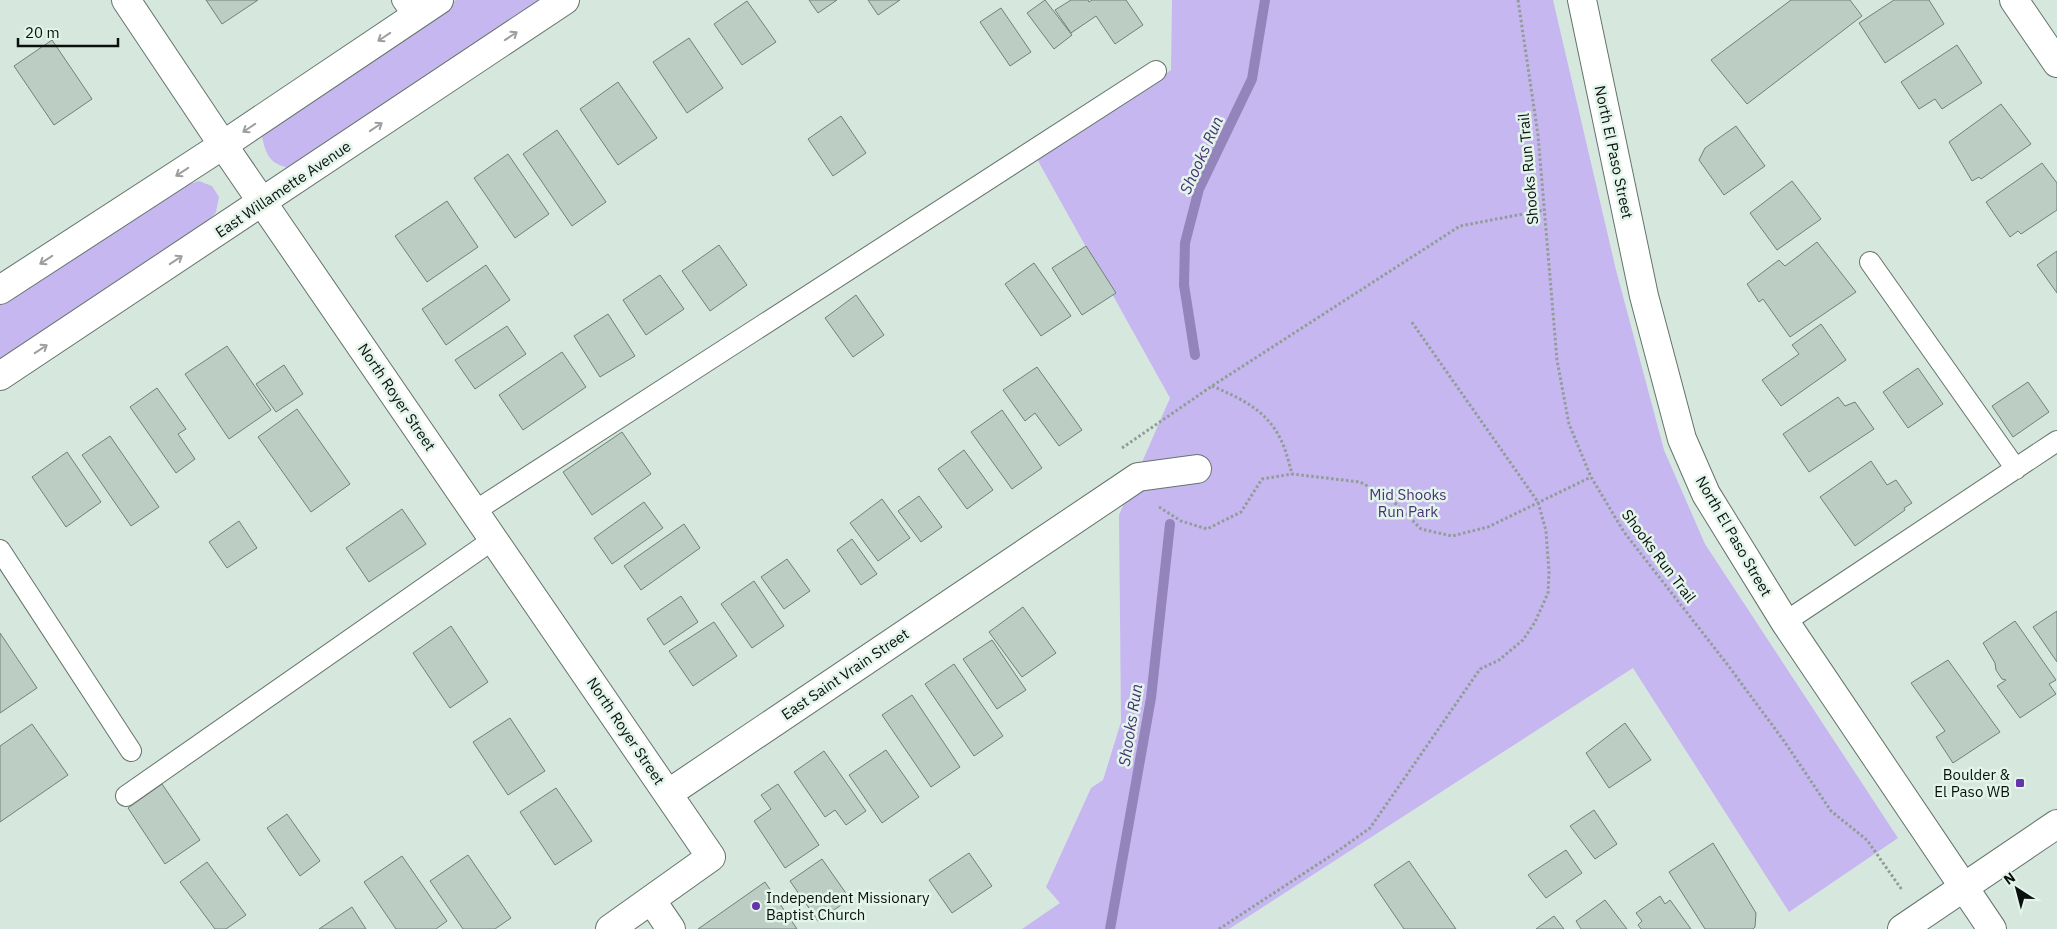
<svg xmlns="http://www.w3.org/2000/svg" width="2057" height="929" font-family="'IBM Plex Sans',sans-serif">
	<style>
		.green { fill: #c7b7f0 }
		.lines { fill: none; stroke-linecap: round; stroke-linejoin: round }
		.stream { stroke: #9484bc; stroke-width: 10 }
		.building { fill: #bccec4; stroke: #718178 }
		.service-casing { stroke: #64746c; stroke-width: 22 }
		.minor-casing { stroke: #64746c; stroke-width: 30 }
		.tertiary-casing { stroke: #64746c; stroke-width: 30 }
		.path { stroke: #909d96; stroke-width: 3; stroke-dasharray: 2.5 2.5; stroke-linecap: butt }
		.service { stroke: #fff; stroke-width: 20 }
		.minor { stroke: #fff; stroke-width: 28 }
		.tertiary { stroke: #fff; stroke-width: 28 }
		.oneway { stroke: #9d9f9e }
		.poi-dot { fill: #6534ac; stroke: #e3f5eb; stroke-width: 2 }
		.labels { text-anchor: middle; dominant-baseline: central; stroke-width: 5; stroke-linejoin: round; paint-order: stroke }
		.street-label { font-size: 15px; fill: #0a100d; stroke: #e3f5eb }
		.park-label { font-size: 15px; fill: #4a3076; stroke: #e3f5eb }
		.poi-label { font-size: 15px; fill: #0a100d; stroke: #e3f5eb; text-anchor: end }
		.water-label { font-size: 16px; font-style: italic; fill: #493075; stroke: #e3f5eb }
	</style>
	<rect width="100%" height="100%" fill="#d6e7de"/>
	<path class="green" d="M456,0H548L297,169C273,166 267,160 262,137L272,123Z
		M1172,0H1553L1616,270L1664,450L1705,544L1898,838L1789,912L1633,668L1229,929H1022L1060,903L1046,887L1091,788L1103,780L1121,722L1119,515L1170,398L1037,159L1171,70Z
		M199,181L212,186L219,197L216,212L204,227L0,360V304L180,187Z"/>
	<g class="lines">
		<path class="stream" d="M1195,355L1184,285L1185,243L1199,189L1252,79L1265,0
			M1110,929L1151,698L1170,524"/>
	</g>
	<path class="building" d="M206,0H258L222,24Z
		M809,0H837L818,13Z
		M868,0H900L878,15Z
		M1045,0L1072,35L1054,49L1027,13Z
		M1071,0H1088L1089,2L1092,0H1126L1143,25L1115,44L1096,16L1071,33L1055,10Z
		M1791,0H1850L1862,16L1747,104L1711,60Z
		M1894,0H1929L1944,24L1885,63L1859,23Z
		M747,1L776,42L742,65L714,24Z
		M1001,8L1031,52L1010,66L980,22Z
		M689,38L723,88L687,113L653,62Z
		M52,40L92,99L54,125L14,66Z
		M1957,45L1982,83L1942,109L1935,99L1919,109L1901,82Z
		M618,82L657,138L618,165L580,109Z
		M2001,104L2031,144L1981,179L1979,177L1972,181L1949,142Z
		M841,116L866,153L833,176L808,139Z
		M1736,126L1765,166L1724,195L1699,160L1705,148Z
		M557,130L606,202L572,226L523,154Z
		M508,154L549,214L515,238L474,178Z
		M2042,163L2057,183V210L2021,234L2018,231L2010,237L1986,202Z
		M1792,181L1821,219L1777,250L1750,213Z
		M447,201L478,247L427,282L395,236Z
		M1817,242L1856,292L1790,337L1763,299L1759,302L1747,284L1779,260L1785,266Z
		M719,245L747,285L710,311L682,271Z
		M1086,246L1116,293L1082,315L1052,268Z
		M2057,251V293L2037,265Z
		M1034,263L1071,316L1041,336L1005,284Z
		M486,265L510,300L446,345L422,309Z
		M660,275L684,309L646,335L623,300Z
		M856,295L884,335L853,357L825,318Z
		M608,314L635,356L600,377L574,336Z
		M1821,324L1846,360L1781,406L1762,380L1799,354L1792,345Z
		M507,326L526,354L475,389L455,360Z
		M227,346L271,410L229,439L185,374Z
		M562,352L586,387L523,430L499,395Z
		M284,365L303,394L276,412L256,384Z
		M1037,367L1082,430L1059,446L1035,413L1025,421L1003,390Z
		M1918,368L1943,404L1908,428L1883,392Z
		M2028,382L2049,412L2013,437L1992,406Z
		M157,388L186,429L178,434L195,459L176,473L130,407Z
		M1838,397L1845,406L1855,402L1874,429L1809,472L1783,434Z
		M297,409L350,484L311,512L258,437Z
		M1002,410L1042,468L1012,489L971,432Z
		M622,432L651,474L592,515L563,472Z
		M110,436L159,507L131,526L82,455Z
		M964,450L993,490L967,509L938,469Z
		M67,452L101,502L66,527L32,477Z
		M1871,461L1887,485L1896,480L1912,503L1904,508L1905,510L1855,546L1820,497Z
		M919,496L942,527L921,542L898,511Z
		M882,499L910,538L878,561L850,523Z
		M644,502L663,528L612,564L594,538Z
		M402,509L426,544L369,582L346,548Z
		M239,521L257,548L227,568L209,542Z
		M684,524L700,548L641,590L624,566Z
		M852,539L877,574L861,585L837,550Z
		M787,559L810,591L784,609L761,577Z
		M754,581L784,626L752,648L721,604Z
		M681,596L698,622L664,645L647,619Z
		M1023,607L1056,653L1022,677L989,632Z
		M2057,611V662L2033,627Z
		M2015,621L2056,680L2049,684L2056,694L2020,718L1997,686L2006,680L2002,679L1996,670L1995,663L1983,643Z
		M714,622L737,656L693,686L669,651Z
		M451,626L488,682L450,708L413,653Z
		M0,633L37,688L0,713Z
		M992,640L1026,690L997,709L963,659Z
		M1948,660L2000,732L1953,763L1936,737L1945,731L1911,683Z
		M954,664L1003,736L974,756L925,684Z
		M912,695L960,767L931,787L882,715Z
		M510,718L545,771L508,795L473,742Z
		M1625,723L1651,760L1609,788L1586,753Z
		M32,724L68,775L0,822V746Z
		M886,750L919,797L882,823L849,775Z
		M824,751L866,811L846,825L835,810L825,817L794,772Z
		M162,784L200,840L165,864L128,808Z
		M778,784L819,845L785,868L754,821L771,809L761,795Z
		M556,788L592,841L555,865L520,812Z
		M1594,810L1617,844L1595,859L1570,826Z
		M287,814L320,861L300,876L267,828Z
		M1713,843L1756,913L1755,927L1753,929H1705L1669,872Z
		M1566,850L1582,873L1546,898L1528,875Z
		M969,853L992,886L952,913L929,880Z
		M468,855L511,918L495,929H463L430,881Z
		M402,856L447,921L436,929H396L364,882Z
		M822,859L850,899L818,921L790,881Z
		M1409,861L1456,929H1404L1374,885Z
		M207,862L246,915L226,929H215L180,882Z
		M765,882L797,929H698Z
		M1660,896L1665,904L1670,900L1691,929H1641L1638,925L1642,921L1636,913Z
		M1605,900L1627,929H1581L1576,921Z
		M352,907L366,929H319Z
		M1554,916L1564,929H1536Z"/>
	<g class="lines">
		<g class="service-casing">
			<path id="service" d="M402,0L414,17
				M1870,262L2016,469
				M475,511L1156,71
				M0,550L131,751
				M1785,622L2057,441
				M126,796L494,539"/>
		</g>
		<g class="minor-casing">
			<path id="minor" d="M126,0L223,145L711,857L610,929
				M1582,0L1644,296L1682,439L1706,494L1785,622L1992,929
				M2014,0L2057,63
				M669,793L1138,477L1197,469
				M652,901L671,929"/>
		</g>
		<g class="tertiary-casing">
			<path id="tertiary" d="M0,290L223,145L439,0
				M0,376L565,0
				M1902,929L2057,824"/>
		</g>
		<path class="path" d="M1518,0L1538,135L1557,360L1569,424L1591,477L1624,532L1727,664L1784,741L1831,811L1867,840L1902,890
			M1212,386C1240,398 1267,410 1281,440C1286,450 1289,463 1292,474L1360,482L1390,498L1421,529L1452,536L1488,527L1591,477
			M1122,448L1212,386L1460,226L1544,210
			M1159,507L1181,521L1207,529L1241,512L1262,479L1292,474
			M1219,929L1335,853L1370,828L1480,669L1499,660L1523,640L1535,622L1548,593L1549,572L1546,531L1538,502L1411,321"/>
		<use href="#service" class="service"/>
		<use href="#minor" class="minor"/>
		<use href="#tertiary" class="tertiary"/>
	</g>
	<defs><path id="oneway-shaft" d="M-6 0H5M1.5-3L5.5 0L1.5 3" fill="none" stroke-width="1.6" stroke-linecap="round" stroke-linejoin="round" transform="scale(1.25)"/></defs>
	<g class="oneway">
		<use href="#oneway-shaft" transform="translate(511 36) rotate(-34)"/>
		<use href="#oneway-shaft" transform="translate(384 37) rotate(146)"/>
		<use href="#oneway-shaft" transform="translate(376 127) rotate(-34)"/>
		<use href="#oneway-shaft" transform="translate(249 128) rotate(146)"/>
		<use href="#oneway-shaft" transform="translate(182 172) rotate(147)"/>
		<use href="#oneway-shaft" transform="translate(46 260) rotate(147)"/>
		<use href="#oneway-shaft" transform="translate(176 260) rotate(-33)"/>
		<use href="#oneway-shaft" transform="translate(41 349) rotate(-33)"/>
	</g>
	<g class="poi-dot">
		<rect x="2015" y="778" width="10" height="10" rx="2.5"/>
		<circle cx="756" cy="906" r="5"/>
	</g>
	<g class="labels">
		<g class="street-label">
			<text transform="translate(1614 152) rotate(78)">North El Paso Street</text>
			<text transform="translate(1528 169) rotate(-95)">Shooks Run Trail</text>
			<text transform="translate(283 189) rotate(-34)">East Willamette Avenue</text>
			<text transform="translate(397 397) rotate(56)">North Royer Street</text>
			<text transform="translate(1734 536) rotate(60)">North El Paso Street</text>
			<text transform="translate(1659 556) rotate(53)">Shooks Run Trail</text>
			<text transform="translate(845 674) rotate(-34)">East Saint Vrain Street</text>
			<text transform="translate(626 731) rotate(56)">North Royer Street</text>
		</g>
		<g class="park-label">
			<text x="1408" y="494">Mid Shooks<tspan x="1408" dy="17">Run Park</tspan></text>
		</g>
		<g class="poi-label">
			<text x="2010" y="774">Boulder &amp;<tspan x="2010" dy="17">El Paso WB</tspan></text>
			<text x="766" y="897" text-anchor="start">Independent Missionary<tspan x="766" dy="17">Baptist Church</tspan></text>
		</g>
		<g class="water-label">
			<text transform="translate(1201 155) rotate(-66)">Shooks Run</text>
			<text transform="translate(1130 725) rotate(-81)">Shooks Run</text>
		</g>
	</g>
	<g transform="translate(2017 889) rotate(324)" stroke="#e3f5eb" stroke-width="4" paint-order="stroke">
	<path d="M0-4L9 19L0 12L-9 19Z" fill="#0a100d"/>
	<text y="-8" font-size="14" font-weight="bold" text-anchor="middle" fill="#0a100d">N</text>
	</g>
	<path d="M18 38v8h100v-8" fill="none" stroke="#0a100d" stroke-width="2.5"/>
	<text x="25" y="38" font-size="15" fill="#0a100d" stroke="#e3f5eb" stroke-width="4" paint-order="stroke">20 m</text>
</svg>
